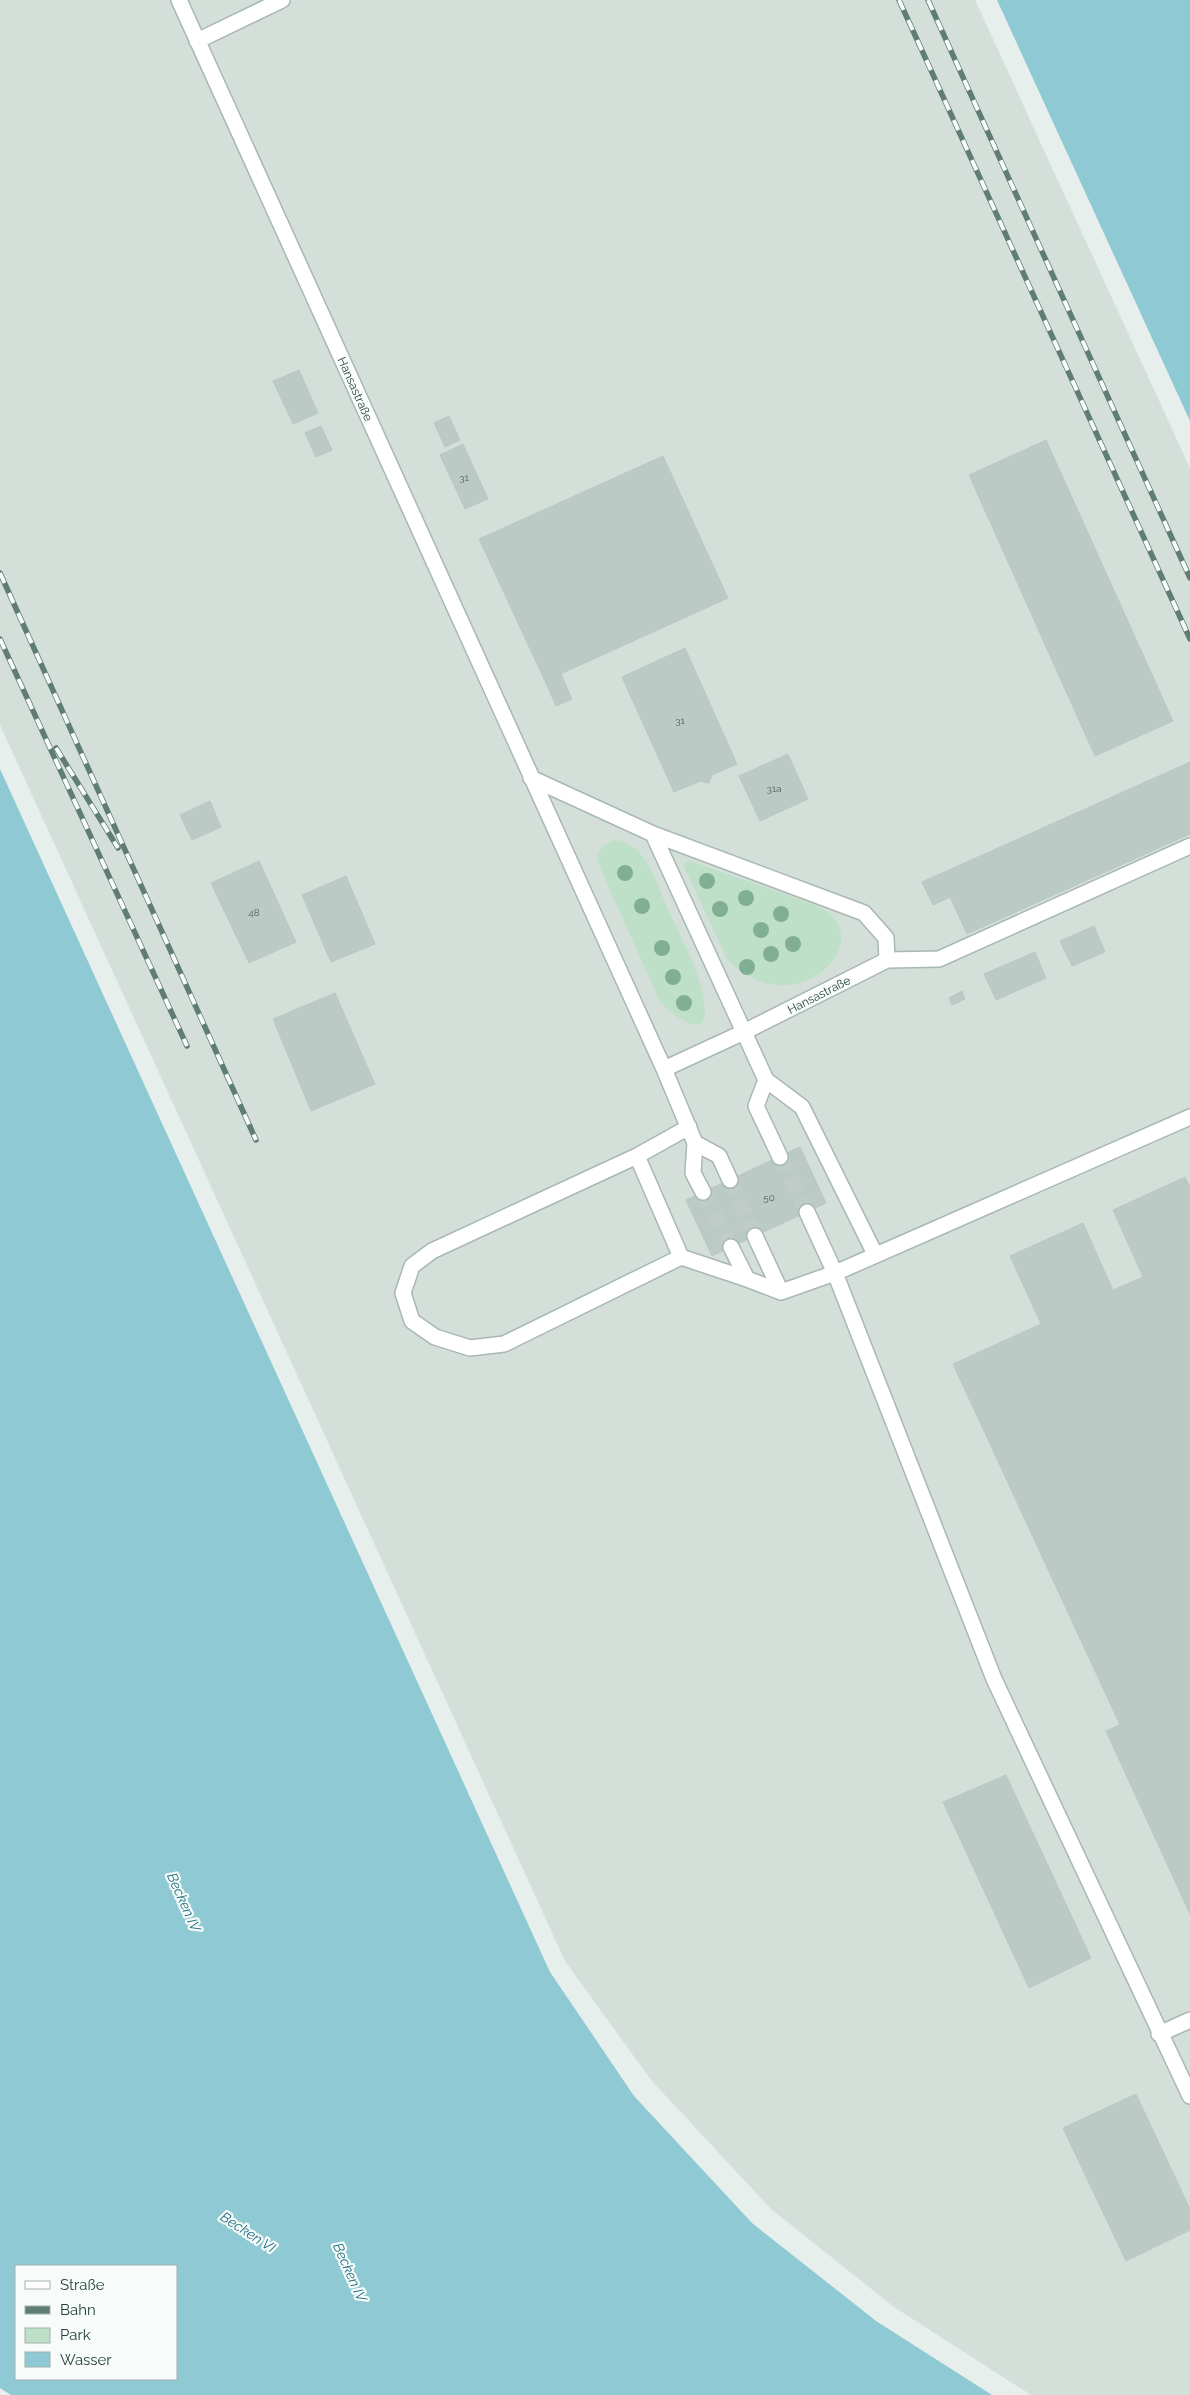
<svg xmlns="http://www.w3.org/2000/svg" width="1190" height="2395" font-family="Raleway,sans-serif">
	<style>
		.built { fill: #d4dfda }
		.green { fill: #bfe0c8 }
		.water { fill: #8ec9d4; fill-rule: evenodd }
		.building { fill: #bbcac4; stroke: #b8c9c2 }
		.lines { fill: none; stroke-linecap: round; stroke-linejoin: round }
		.minor-tunnel { stroke: #bfccc8; stroke-width: 15; stroke-dasharray: 15 8; stroke-linecap: butt }
		.minor-casing { stroke: #a8b8b2; stroke-width: 18 }
		.minor { stroke: #fff; stroke-width: 15 }
		.rail-casing { stroke: #5f7d75; stroke-width: 5.5 }
		.rail { stroke: #f7fbf9; stroke-width: 4; stroke-dasharray: 11; stroke-linecap: butt }
		.tree { fill: #80af93 }
		.labels { text-anchor: middle; dominant-baseline: central; stroke-width: 4.5; stroke-linejoin: round; paint-order: stroke }
		.number-label { font-size: 10px; fill: #4a645c }
		.street-label { font-size: 12px; fill: #24423a; stroke: #f7fbf9 }
		.water-label { font-size: 14px; font-style: italic; fill: #1c6f80; stroke: #f7fbf9 }
	</style>
	<rect width="100%" height="100%" fill="#e6efeb"/>
	<path class="built" d="M0,0H975L1190,468V2395H1031L894,2307L771,2209L651,2080L565,1961L0,725Z"/>
	<path class="green" d="M614,840C626,840 636,847 643,857C654,871 659,889 666,905C680,936 705,978 705,1013C704,1042 665,1009 659,1000L597,861C597,850 604,843 614,840Z
		M690,861L815,905C887,935 796,1031 727,959L684,867V862Z"/>
	<path class="water" d="M997,0H1190V421Z
		M0,769L550,1972L634,2096L752,2223L876,2321L992,2395H11L0,2388ZM176,2266V2379H16V2266Z"/>
	<path class="building" d="M299,370L318,413L293,424L273,381Z
		M449,416L460,440L445,447L434,423Z
		M321,426L332,450L316,457L305,433Z
		M1046,440L1173,721L1095,756L969,475Z
		M463,444L488,499L465,509L440,455Z
		M663,456L728,598L545,681L479,539Z
		M685,648L737,764L712,775L709,783L700,781L674,792L622,677Z
		M561,674L572,699L556,706L545,681Z
		M788,754L808,799L760,821L739,776Z
		M1190,762V834L967,934L950,897L933,905L922,882Z
		M210,801L221,827L192,840L180,815Z
		M259,861L296,942L249,963L211,883Z
		M346,876L375,944L331,962L302,895Z
		M1094,926L1105,952L1072,966L1060,941Z
		M1035,952L1046,978L996,1000L984,974Z
		M962,991L965,999L952,1005L949,998Z
		M335,993L375,1084L311,1111L273,1019Z
		M800,1147L826,1203L712,1256L686,1200Z
		M768,1170L788,1214L770,1223L750,1179Z
		M1185,1177L1190,1187V1914L1106,1731L1120,1725L953,1364L1041,1324L1010,1256L1083,1223L1113,1290L1143,1277L1113,1210Z
		M1006,1775L1091,1958L1029,1988L943,1802Z
		M1136,2094L1190,2209V2230L1126,2261L1063,2128Z"/>
	<g class="lines">
		<path class="minor-tunnel" d="M780,1157L807,1212
			M730,1180L755,1236
			M703,1192L731,1247"/>
		<g class="minor-casing">
			<path id="minor" d="M179,0L664,1069L744,1032L887,960L939,959L1190,846
				M197,41L282,0
				M531,778L653,834L864,913L886,938L887,960
				M653,834L766,1080L802,1107L875,1254
				M664,1069L695,1143L693,1173L703,1192
				M766,1080L756,1106L780,1157
				M1190,1117L835,1273L994,1679L1190,2096
				M695,1143L719,1156L730,1180
				M637,1156L689,1127
				M755,1236L781,1292
				M731,1247L747,1279L781,1292L835,1273L807,1212
				M681,1257L504,1344L470,1348L435,1337L412,1321L403,1293L412,1266L432,1251L637,1156L681,1257L747,1279
				M1159,2034L1190,2020"/>
		</g>
		<use href="#minor" class="minor"/>
		<g class="rail-casing">
			<path id="rail" d="M899,0L1190,639
				M928,0L1190,578
				M0,573L256,1140
				M0,639L187,1046
				M56,748L118,848"/>
		</g>
		<use href="#rail" class="rail"/>
	</g>
	<g class="tree">
		<circle cx="625" cy="873" r="8"/>
		<circle cx="707" cy="881" r="8"/>
		<circle cx="746" cy="898" r="8"/>
		<circle cx="642" cy="906" r="8"/>
		<circle cx="720" cy="909" r="8"/>
		<circle cx="781" cy="914" r="8"/>
		<circle cx="761" cy="930" r="8"/>
		<circle cx="793" cy="944" r="8"/>
		<circle cx="662" cy="948" r="8"/>
		<circle cx="771" cy="954" r="8"/>
		<circle cx="747" cy="967" r="8"/>
		<circle cx="673" cy="977" r="8"/>
		<circle cx="684" cy="1003" r="8"/>
	</g>
	<g class="labels">
		<g class="number-label">
			<text x="464" y="477">31</text>
			<text x="680" y="720">31</text>
			<text x="774" y="788">31a</text>
			<text x="254" y="912">48</text>
			<text x="769" y="1197">50</text>
		</g>
		<g class="street-label">
			<text transform="translate(355 389) rotate(66)">Hansastraße</text>
			<text transform="translate(819 995) rotate(-27)">Hansastraße</text>
		</g>
		<g class="water-label">
			<text transform="translate(184 1902) rotate(66)">Becken IV</text>
			<text transform="translate(248 2232) rotate(33)">Becken VI</text>
			<text transform="translate(350 2272) rotate(66)">Becken IV</text>
		</g>
	</g>
	<rect x="15" y="2265" width="162" height="115" fill="#f7fbf9" stroke="#a3b1ad"/>
	<rect x="25" y="2281" width="25" height="8" fill="#ffffff" stroke="#a3b1ad"/>
	<text x="60" y="2290" font-size="15" fill="#24423a">Straße</text>
	<rect x="25" y="2306" width="25" height="8" fill="#5f7d75" stroke="#a3b1ad"/>
	<text x="60" y="2315" font-size="15" fill="#24423a">Bahn</text>
	<rect x="25" y="2328" width="25" height="15" fill="#bfe0c8" stroke="#a3b1ad"/>
	<text x="60" y="2340" font-size="15" fill="#24423a">Park</text>
	<rect x="25" y="2352" width="25" height="15" fill="#8ec9d4" stroke="#a3b1ad"/>
	<text x="60" y="2365" font-size="15" fill="#24423a">Wasser</text>
</svg>
